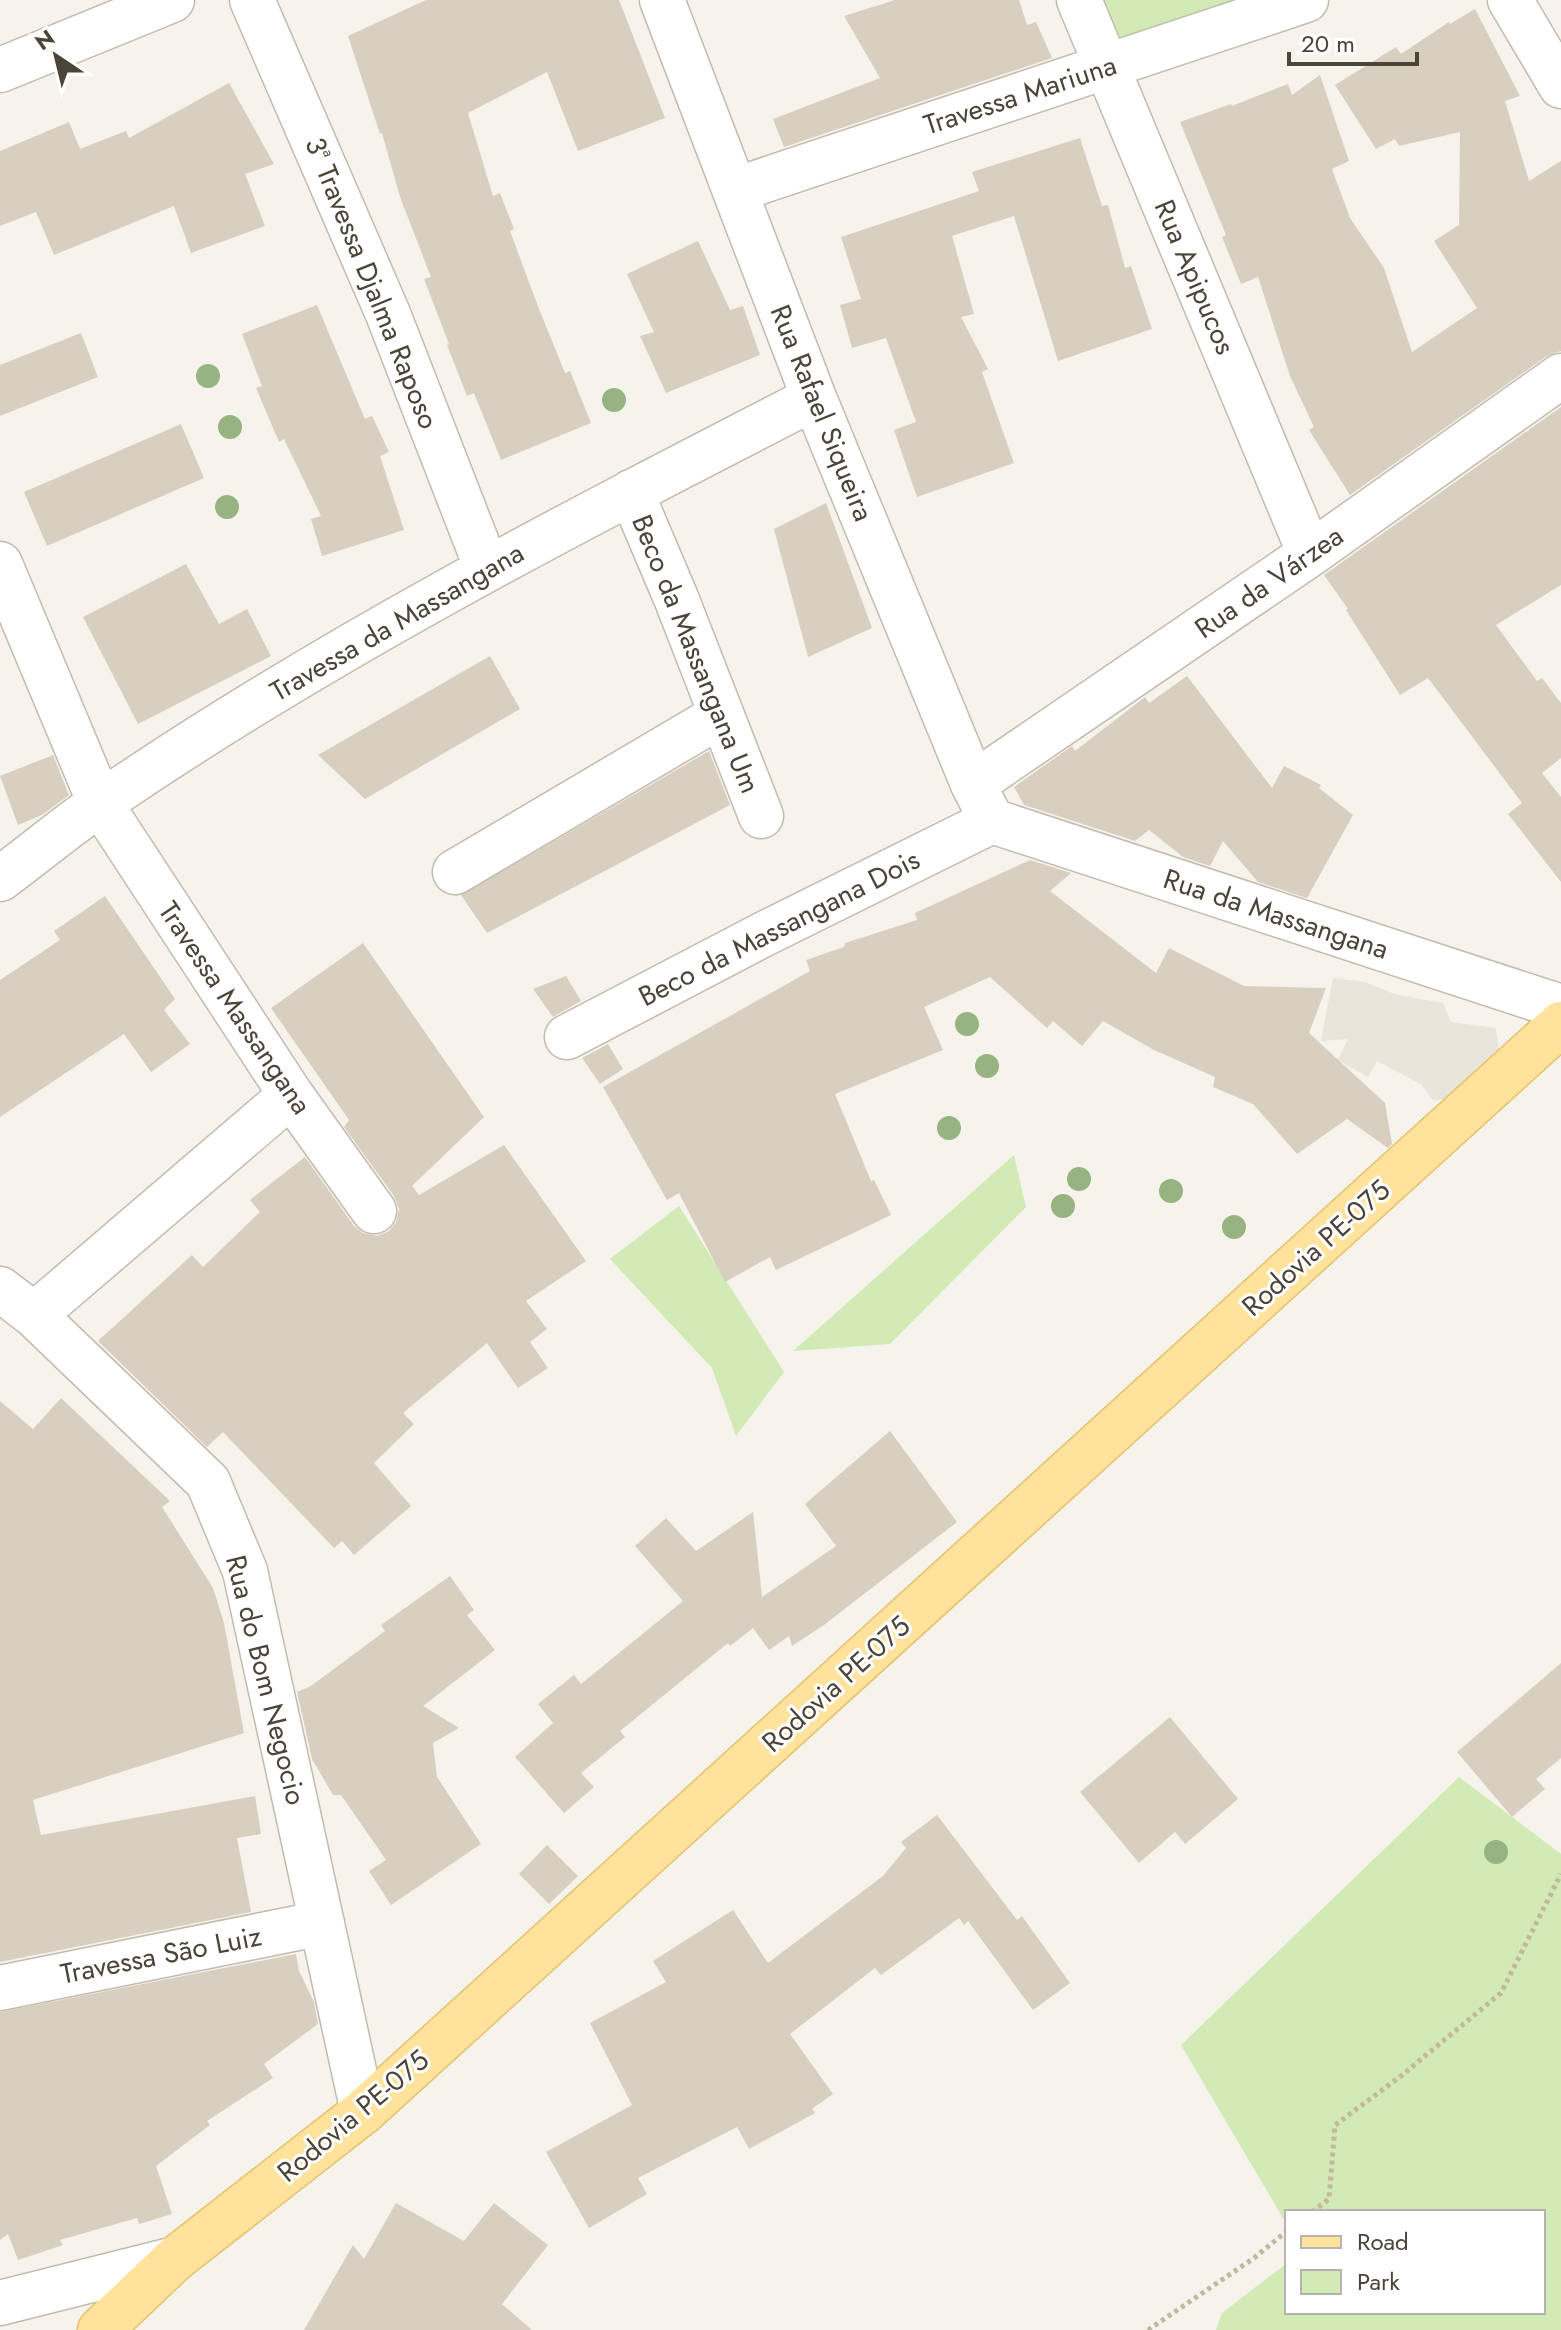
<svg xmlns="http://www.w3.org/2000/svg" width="1561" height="2330" font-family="Jost,sans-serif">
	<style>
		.residential { fill: #eae5da }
		.green { fill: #d2eab5 }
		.building { fill: #d8cfc1 }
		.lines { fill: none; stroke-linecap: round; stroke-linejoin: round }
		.minor-casing { stroke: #c2bbae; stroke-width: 47 }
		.primary-casing { stroke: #e6c16a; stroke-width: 47 }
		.path { stroke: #c4b79f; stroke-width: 5; stroke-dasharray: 4 4; stroke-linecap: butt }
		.minor { stroke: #fff; stroke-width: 44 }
		.primary { stroke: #ffe39c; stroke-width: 44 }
		.tree { fill: #97b381 }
		.labels { text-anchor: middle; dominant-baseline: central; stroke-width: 6; stroke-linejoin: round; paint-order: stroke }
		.street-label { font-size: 28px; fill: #4b4439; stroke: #fff }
	</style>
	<rect width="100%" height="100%" fill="#f6f3ec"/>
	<path class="residential" d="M1333,978L1365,982L1394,994L1443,1003L1451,1022L1496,1028L1499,1053L1458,1099L1433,1100L1422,1085L1377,1061L1368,1077L1338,1060L1348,1039L1321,1041Z"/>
	<path class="green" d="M1101,0H1250L1132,41L1120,37Z
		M1014,1155L1026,1207L890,1344L793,1351Z
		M679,1206L784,1372L736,1436L712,1368L610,1259Z
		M1459,1777L1561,1854V2330H1216L1222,2313L1287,2263V2312H1543V2212H1287V2225L1181,2045Z"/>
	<path class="building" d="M426,0H619L665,118L578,151L547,72L468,113L493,196L500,193L514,229L510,231L539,309L565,373L570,371L591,423L501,460L474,393L467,396L447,345L449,344L424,279L431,277L400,197L382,133L380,134L348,36Z
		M895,0H1019L1027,25L1036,22L1052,58L784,147L773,119L880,78L844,16Z
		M1475,9L1520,96L1505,101L1529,181L1561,161V351L1547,356L1350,495L1309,430L1314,427L1290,376L1258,277L1241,284L1222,237L1226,235L1180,122L1231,104L1232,106L1288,84L1292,95L1320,75L1349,161L1332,169L1350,218L1384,268L1412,352L1477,308L1434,241L1459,225L1460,132L1399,146L1395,139L1376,149L1335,85L1396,47L1401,54L1449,22L1450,24Z
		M229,83L274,164L245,174L265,226L191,253L174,206L54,255L36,212L0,226V151L69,122L80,149L126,131L129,138Z
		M1080,138L1102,206L1108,205L1125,268L1131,266L1152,329L1058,361L1014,216L952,236L974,314L961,317L988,369L982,372L1014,463L917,497L894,430L916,422L886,338L852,348L840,305L861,299L841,237L979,191L972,172Z
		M698,241L730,310L743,306L760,355L666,393L640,336L654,332L627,274Z
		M317,305L365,419L372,416L389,452L380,456L404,530L322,556L311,519L321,516L284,439L279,442L256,388L262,386L242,334Z
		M81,333L98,377L0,416V365Z
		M1561,407V585L1496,625L1537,681L1542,678L1561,703V758L1542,773L1561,797V882L1508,814L1522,803L1428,678L1400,695L1346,610L1348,609L1324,575Z
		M181,424L204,478L47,546L24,492Z
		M826,503L872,628L808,657L774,529Z
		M186,564L219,624L247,609L271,656L138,724L83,617Z
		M490,656L520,709L365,799L318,755Z
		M1187,676L1272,788L1284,766L1321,785L1319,788L1353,815L1307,898L1258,882L1223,841L1210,866L1183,857L1149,830L1135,841L1024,805L1014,787L1072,746L1075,751L1145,697L1149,703Z
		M709,751L730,805L487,933L461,895Z
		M53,755L69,795L42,815L18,825L0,776Z
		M1030,860L1071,873L1050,891L1156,973L1169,948L1244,986L1326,988L1309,1033L1385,1103L1392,1144L1388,1148L1347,1119L1297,1154L1253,1104L1213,1087L1215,1077L1154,1050L1103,1021L1082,1046L1053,1021L1047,1028L990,977L924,1007L943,1050L835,1094L871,1181L874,1180L891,1215L776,1270L770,1257L725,1282L679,1193L667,1200L603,1087L810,971L806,960L844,947L845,943L917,920L915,913Z
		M105,896L175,999L164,1010L190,1044L151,1072L124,1034L0,1117V980L60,940L54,931Z
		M363,943L484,1117L412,1186L419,1195L504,1145L586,1261L526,1301L547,1329L530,1342L548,1368L518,1388L487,1343L403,1413L414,1424L374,1463L411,1506L354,1555L342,1541L334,1548L223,1432L207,1447L98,1341L192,1255L203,1267L260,1212L250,1200L305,1157L354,1226L363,1233L377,1236L389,1231L396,1222L399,1209L394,1196L344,1127L349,1120L271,1008Z
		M566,976L581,1001L553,1017L533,989Z
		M608,1044L623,1069L600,1084L582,1058Z
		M61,1398L170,1501L162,1507L213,1588L224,1623L244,1733L33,1800L41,1835L255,1796L261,1834L237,1838L251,1912L0,1962V1401L33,1429Z
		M890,1431L957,1522L824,1625L792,1646L789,1636L769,1650L753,1628L730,1646L728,1643L620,1731L625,1737L581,1773L594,1787L564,1813L515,1757L553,1723L538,1704L574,1675L581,1684L683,1601L635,1546L666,1518L696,1551L753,1512L762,1597L836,1546L805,1504Z
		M450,1576L474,1610L467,1615L495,1650L423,1706L459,1728L433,1743L437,1777L481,1844L391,1905L369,1871L386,1860L341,1795H333L312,1759L297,1692L311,1686L385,1631L381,1625Z
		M1561,1663V1758L1536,1779L1545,1789L1512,1817L1457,1752Z
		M1170,1717L1238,1799L1185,1844L1175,1832L1139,1863L1080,1792Z
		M937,1815L1017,1920L1022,1916L1070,1983L1033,2010L968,1921L964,1925L959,1918L881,1975L875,1968L790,2034L833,2094L812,2109L815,2113L749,2149L737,2127L638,2178L647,2194L589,2228L546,2152L632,2105L590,2023L666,1982L653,1961L733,1910L768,1963L883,1876L906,1848L901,1842Z
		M547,1845L578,1876L549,1904L519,1874Z
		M296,1954L299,1971L314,2002L318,2024L264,2064L273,2078L207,2121L210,2125L156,2166L172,2214L139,2224L137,2218L60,2240L63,2245L18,2260L8,2234L0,2240V2012Z
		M396,2203L464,2241L494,2203L548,2245L502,2304L532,2330H304L353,2245L364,2259Z"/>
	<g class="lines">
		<g class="minor-casing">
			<path id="minor" d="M252,0L388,314L487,569
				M662,0L814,398L973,784L992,821
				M1079,0L1310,554
				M1510,0L1561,86
				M0,70L172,0
				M735,190L1306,0
				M631,492L676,598L761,816
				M0,564L100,803L291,1095L374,1211
				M973,784L1310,554L1561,376
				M992,821L1561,1007
				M455,872L721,715
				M0,879C34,854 67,826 102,802C327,648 571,523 814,398
				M567,1037L764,934L992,821
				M0,1289L34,1315L208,1482L245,1571L363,2112
				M34,1315L291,1095
				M0,1988L322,1923
				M0,2303L175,2259"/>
		</g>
		<g class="primary-casing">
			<path id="primary" d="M100,2330L175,2259L363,2112L1561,1024"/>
		</g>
		<path class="path" d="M1312,2212L1329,2199L1335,2125L1401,2076L1501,1993L1561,1874
			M1148,2330L1254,2258L1287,2231"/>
		<use href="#minor" class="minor"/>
		<use href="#primary" class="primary"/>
	</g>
	<g class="tree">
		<circle cx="208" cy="376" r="12"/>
		<circle cx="614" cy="400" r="12"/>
		<circle cx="230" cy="427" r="12"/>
		<circle cx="227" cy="507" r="12"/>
		<circle cx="967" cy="1024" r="12"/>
		<circle cx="987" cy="1066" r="12"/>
		<circle cx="949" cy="1128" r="12"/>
		<circle cx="1079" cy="1179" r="12"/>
		<circle cx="1171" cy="1191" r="12"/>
		<circle cx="1063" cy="1206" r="12"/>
		<circle cx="1234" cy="1227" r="12"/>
		<circle cx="1496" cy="1852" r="12"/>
	</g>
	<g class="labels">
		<g class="street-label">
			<text transform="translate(1020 95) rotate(-18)">Travessa Mariuna</text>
			<text transform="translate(1195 277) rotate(67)">Rua Apipucos</text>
			<text transform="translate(372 283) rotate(68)">3ª Travessa Djalma Raposo</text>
			<text transform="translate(822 413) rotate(68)">Rua Rafael Siqueira</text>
			<text transform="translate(1269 582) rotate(-35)">Rua da Várzea</text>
			<text transform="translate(397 622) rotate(-30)">Travessa da Massangana</text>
			<text transform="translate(696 654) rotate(68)">Beco da Massangana Um</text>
			<text transform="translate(1276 914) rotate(18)">Rua da Massangana</text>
			<text transform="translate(779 928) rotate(-27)">Beco da Massangana Dois</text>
			<text transform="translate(235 1008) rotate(56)">Travessa Massangana</text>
			<text transform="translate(1316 1248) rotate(-42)">Rodovia PE-075</text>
			<text transform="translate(266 1680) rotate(76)">Rua do Bom Negocio</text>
			<text transform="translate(836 1684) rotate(-42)">Rodovia PE-075</text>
			<text transform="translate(161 1955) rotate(-11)">Travessa São Luiz</text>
			<text transform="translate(353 2116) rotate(-40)">Rodovia PE-075</text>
		</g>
	</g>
	<rect x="1285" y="2210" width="260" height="104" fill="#ffffff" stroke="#b7b4b0" stroke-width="2"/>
	<rect x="1301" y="2236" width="40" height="12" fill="#ffe39c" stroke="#b7b4b0" stroke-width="2"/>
	<text x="1357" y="2250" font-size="24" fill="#4b4439">Road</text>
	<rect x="1301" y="2270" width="40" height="24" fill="#d2eab5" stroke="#b7b4b0" stroke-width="2"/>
	<text x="1357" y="2290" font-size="24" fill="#4b4439">Park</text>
	<g transform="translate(56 56) rotate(325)" stroke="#ffffff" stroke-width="6" paint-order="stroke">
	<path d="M0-6L14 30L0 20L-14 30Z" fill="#4b4439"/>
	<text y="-12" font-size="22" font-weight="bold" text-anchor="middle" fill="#4b4439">N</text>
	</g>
	<path d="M1289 52v12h128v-12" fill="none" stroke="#4b4439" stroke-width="4"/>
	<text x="1301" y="52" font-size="24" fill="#4b4439" stroke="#ffffff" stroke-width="6" paint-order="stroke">20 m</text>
</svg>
